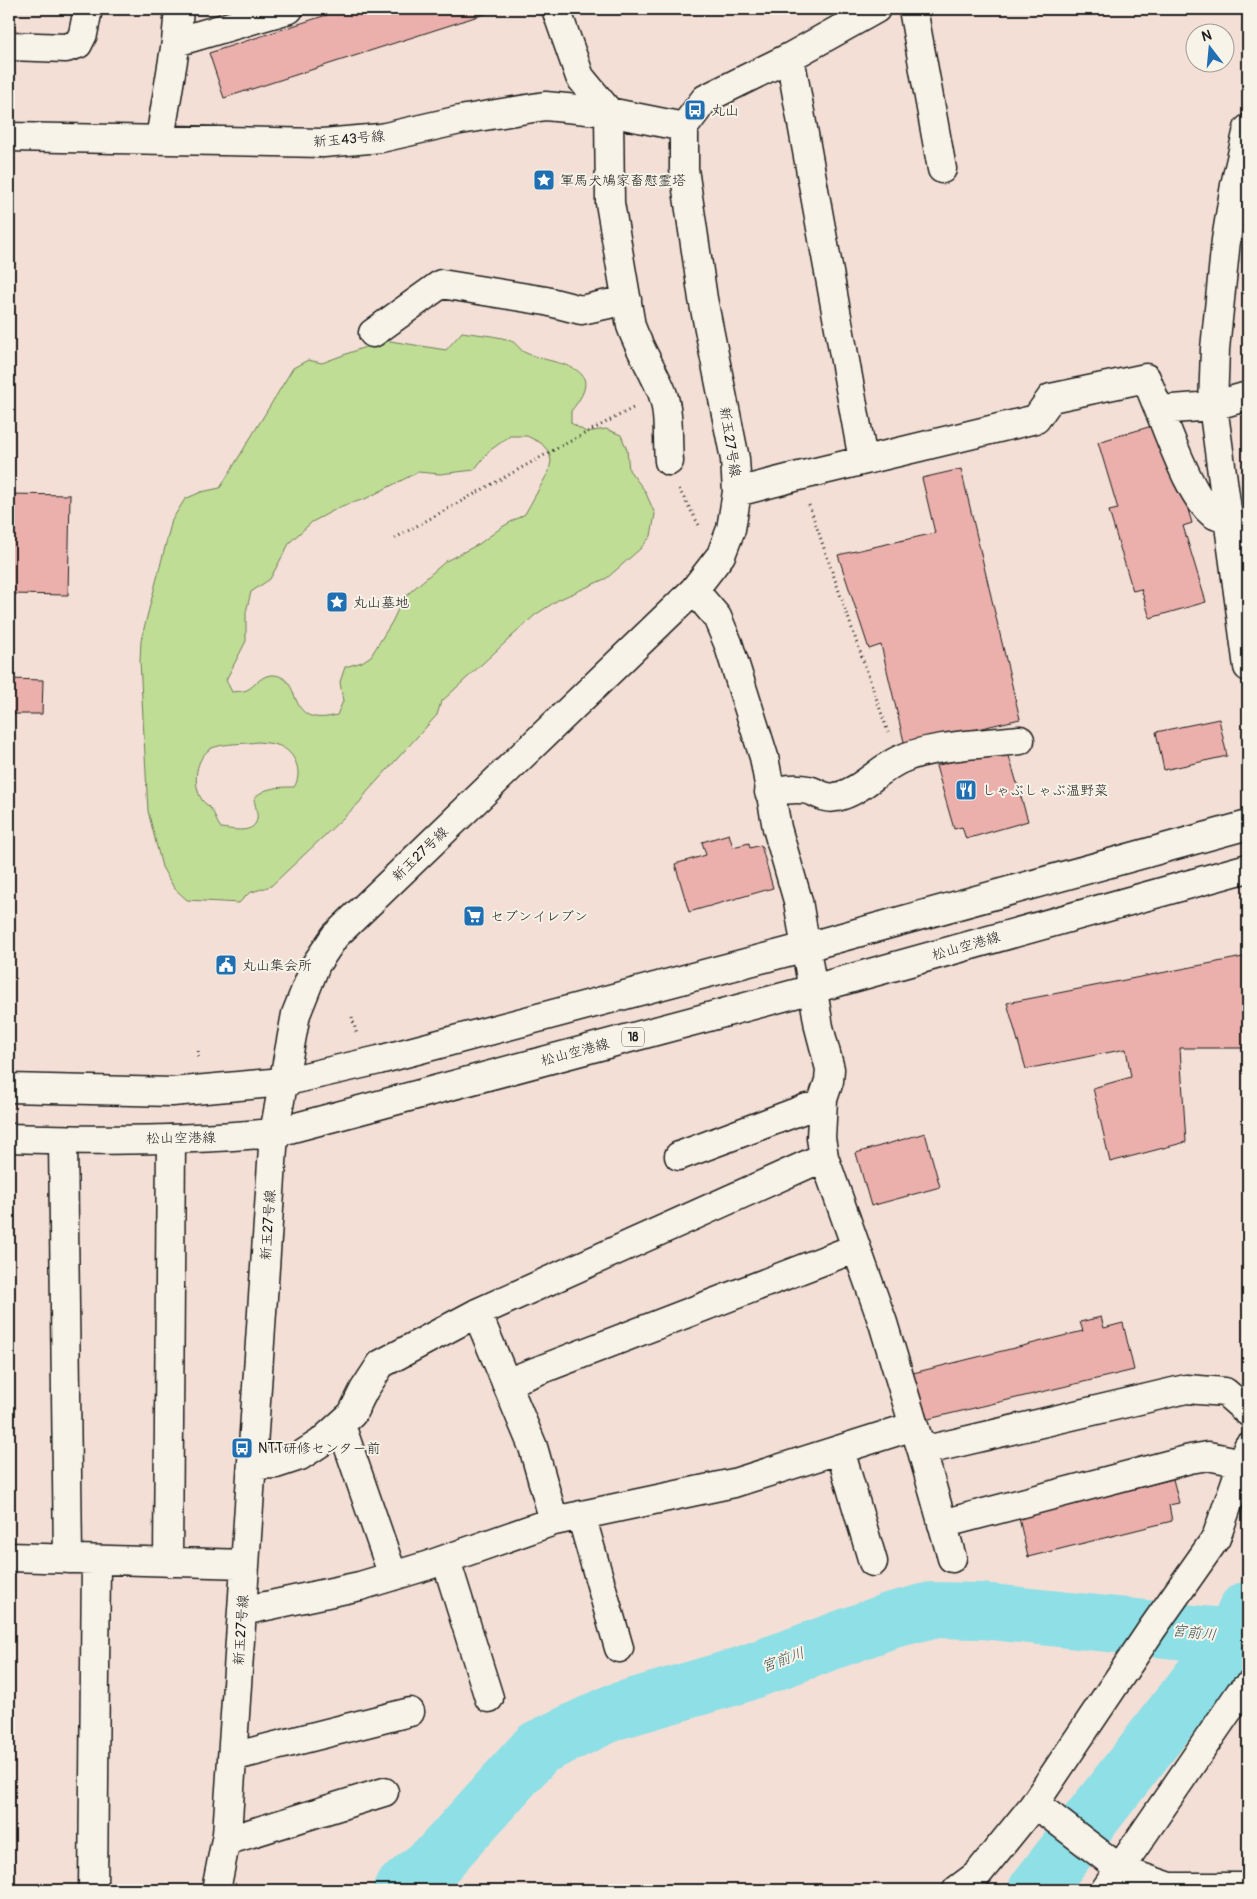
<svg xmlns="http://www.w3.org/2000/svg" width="1257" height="1899" font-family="Pangolin,'Klee One',sans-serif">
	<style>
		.green { fill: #bfdd95; stroke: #6e7c58; fill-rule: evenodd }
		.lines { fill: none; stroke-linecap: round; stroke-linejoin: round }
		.river { stroke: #8edfe6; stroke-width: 56 }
		.building { fill: #ebb0ac; stroke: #1c1c1c }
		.street-casing { stroke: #1c1c1c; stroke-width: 31 }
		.primary-casing { stroke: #1c1c1c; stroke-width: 31 }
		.path { stroke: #1c1c1c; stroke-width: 3; stroke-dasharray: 1 4; stroke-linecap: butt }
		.street { stroke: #f7f3e8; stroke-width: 28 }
		.primary { stroke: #f7f3e8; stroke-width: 28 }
		.labels { text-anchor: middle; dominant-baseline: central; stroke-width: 4; stroke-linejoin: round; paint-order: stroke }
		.shield { fill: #f7f3e8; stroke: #5e5c59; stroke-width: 1 }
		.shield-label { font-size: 12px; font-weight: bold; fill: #1c1c1c }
		.poi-label { font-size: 14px; fill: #1c1c1c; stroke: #f7f3e8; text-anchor: start }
		.street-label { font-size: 14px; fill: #1c1c1c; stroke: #f7f3e8 }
		.water-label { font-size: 15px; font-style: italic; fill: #3e5659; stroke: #f7f3e8 }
	</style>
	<rect width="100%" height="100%" fill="#f3dfd6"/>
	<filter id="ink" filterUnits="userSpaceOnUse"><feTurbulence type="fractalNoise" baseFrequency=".02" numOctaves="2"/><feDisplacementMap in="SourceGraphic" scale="10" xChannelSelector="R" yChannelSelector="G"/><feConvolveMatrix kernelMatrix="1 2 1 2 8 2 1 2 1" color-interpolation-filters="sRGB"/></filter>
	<g filter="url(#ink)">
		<path class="green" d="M462,332C473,334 502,336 511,341C517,343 520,351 526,353C555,366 611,363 571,411V423L586,432L606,429L621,435L627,450L629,470L645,491L655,514L651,536L640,549L607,578L558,600L535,615L441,702L437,715L367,792L359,803L271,886L249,893L239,903L187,900L174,888L162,867L148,811L140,661L141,640L172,520L185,499L201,492L220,488L293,368L308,360L322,363L384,340L446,350ZM510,436H527L541,443L549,452L551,461L549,471L525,514L502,527L479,544L446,561L410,592L402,601L392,622L371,656L362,662L345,667L340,682L343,701L337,715C283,729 305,678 274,675C262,674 256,685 247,690C243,692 236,691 232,692L226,680L246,641V612L251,592L270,579L290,542L312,522L342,506L365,499L418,472L440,474L474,470L489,451ZM258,742C266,743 274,743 282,747C296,754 303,774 294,787C280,787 263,787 254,799C255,805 258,814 257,819C254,835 232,829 221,828C215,820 215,813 210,808C208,805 204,803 202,800C192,784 195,757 212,748C224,743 245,744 258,742Z"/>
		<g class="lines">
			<path class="river" d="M401,1890L439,1858L538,1748L614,1712L738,1676L889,1621L932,1610L982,1611L1233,1637L1248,1634
				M1036,1890L1233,1637L1246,1610"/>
		</g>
		<path class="building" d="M345,9H500L224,98L209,53Z
			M1162,423L1192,523L1183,526L1206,602L1150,618L1141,589L1133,591L1109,511L1118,509L1098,442Z
			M961,469L1020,719L905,746L881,645L869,649L838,555L935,533L922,478Z
			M9,494L70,495L68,595L9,594Z
			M9,679L43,680L42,714H10L9,723Z
			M1219,719L1227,756L1164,770L1156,732Z
			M1006,746L1028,821L966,839L962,827L954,829L936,766Z
			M729,834L733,847L749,843L750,848L761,845L773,888L689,912L675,864L706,855L702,842Z
			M1248,956V1048H1180L1186,1142L1110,1162L1093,1088L1131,1077L1126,1049L1026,1069L1007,1003Z
			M925,1133L940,1187L871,1206L856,1153Z
			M1101,1317L1104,1328L1123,1323L1134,1370L924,1420L913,1373L1083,1331L1080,1322Z
			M1173,1479L1179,1503L1169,1505L1172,1521L1028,1557L1019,1518Z"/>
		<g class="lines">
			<g class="street-casing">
				<path id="street" d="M556,9L580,77L609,112L610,203L631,326C639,349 653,370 662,392C670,413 667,439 669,461
					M913,9L942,169
					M176,42L289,9
					M9,46L66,48L78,44L83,34L88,9
					M790,57L863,460
					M1248,129L1235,185L1226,240L1215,349L1213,406L1248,667
					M9,137L323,143L381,138L460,120L545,106L609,112L684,127
					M160,139L176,42L179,9
					M373,333L441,284L546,301L581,310L627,300
					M1159,410C1169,434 1193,504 1215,515C1219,517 1225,518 1230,520
					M737,492L799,476L1036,419L1051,398L1146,378L1159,410L1213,406L1248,396
					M694,590L717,617L728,643L764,757L777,828L798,901L819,1027L830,1069L829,1081L823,1099L821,1138L824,1157L883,1323L914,1426
					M769,792C782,790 795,787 808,790C818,792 824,800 836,797C860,792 878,770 899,760C930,745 986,744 1020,740
					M63,1140L68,1559
					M679,1156L807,1108H822
					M506,1383L856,1248
					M341,1425L393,1576
					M840,1450L873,1562
					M922,1451L952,1558
					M253,1465L276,1464L300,1456L320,1443L352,1414L364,1390L381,1364L477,1313
					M581,1515L619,1648
					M554,1521L533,1447L477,1313L824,1157
					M942,1524L1190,1459L1208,1456L1243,1463
					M9,1557L245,1564
					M446,1560L489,1698
					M168,1562L171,1139
					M243,1611L360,1586L426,1566L554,1521L734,1483L914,1426L922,1451L1186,1389L1225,1392L1248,1412
					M232,1757L410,1712
					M1033,1806L1047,1813L1120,1869L1138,1876L1170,1887H1248
					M226,1841L384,1792
					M93,1890L96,1560
					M216,1890L227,1834L274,1133L296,1014L316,964L335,936L694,590L721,555L731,529L737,492L735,459L703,299L684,169V127L705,99L790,57L876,9
					M957,1890L977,1875L1033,1806L1152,1629L1216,1538L1248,1447
					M1105,1890L1240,1693L1248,1686"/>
			</g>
			<g class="primary-casing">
				<path id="primary" d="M9,1088L172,1092L283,1082L379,1060L806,947L1248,825
					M9,1138C97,1141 186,1141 274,1133L813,989L1248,868"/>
			</g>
			<path class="path" d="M679,489L700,527
				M809,505L888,732
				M395,538L550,452L635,407
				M352,1017L357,1035
				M198,1051V1060"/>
			<use href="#street" class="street"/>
			<use href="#primary" class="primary"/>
		</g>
	</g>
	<defs>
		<g id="bus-square" transform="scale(1.125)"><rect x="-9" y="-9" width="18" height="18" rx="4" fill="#1f6fb2" stroke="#f7f3e8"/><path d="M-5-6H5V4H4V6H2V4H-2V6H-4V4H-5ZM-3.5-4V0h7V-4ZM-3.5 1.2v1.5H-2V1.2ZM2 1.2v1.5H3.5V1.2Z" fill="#fff"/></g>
		<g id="sight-square" transform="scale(1.125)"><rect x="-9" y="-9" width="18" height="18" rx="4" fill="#1f6fb2" stroke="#f7f3e8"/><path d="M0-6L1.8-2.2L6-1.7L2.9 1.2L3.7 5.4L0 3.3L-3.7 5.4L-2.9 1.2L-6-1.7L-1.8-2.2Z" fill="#fff"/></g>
		<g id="restaurant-square" transform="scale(1.125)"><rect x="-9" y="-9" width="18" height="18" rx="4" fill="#1f6fb2" stroke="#f7f3e8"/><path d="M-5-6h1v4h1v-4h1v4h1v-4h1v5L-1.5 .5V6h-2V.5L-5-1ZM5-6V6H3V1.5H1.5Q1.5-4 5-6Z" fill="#fff"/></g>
		<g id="supermarket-square" transform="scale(1.125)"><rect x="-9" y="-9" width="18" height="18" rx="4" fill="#1f6fb2" stroke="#f7f3e8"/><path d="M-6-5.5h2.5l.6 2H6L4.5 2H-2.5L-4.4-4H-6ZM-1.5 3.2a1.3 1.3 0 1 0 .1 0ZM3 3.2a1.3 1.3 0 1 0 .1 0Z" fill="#fff"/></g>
		<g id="civic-square" transform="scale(1.125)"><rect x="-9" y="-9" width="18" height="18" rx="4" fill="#1f6fb2" stroke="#f7f3e8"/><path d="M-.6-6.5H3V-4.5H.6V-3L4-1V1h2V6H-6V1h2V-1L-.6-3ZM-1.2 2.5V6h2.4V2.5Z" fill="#fff"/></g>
	</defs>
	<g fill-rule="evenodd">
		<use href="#bus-square" x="695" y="110"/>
		<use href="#sight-square" x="544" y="180"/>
		<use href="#sight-square" x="337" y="602"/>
		<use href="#restaurant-square" x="966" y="790"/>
		<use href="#supermarket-square" x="474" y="916"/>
		<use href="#civic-square" x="226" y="965"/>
		<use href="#bus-square" x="242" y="1448"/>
	</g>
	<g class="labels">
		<rect class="shield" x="622" y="1027.5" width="22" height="19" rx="4"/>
		<g class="shield-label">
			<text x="633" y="1037">18</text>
		</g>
		<g class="poi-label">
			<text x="711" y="110">丸山</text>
			<text x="560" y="180">軍馬犬鳩家畜慰霊塔</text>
			<text x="353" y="602">丸山墓地</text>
			<text x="982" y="790">しゃぶしゃぶ温野菜</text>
			<text x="490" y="916">セブンイレブン</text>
			<text x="242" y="965">丸山集会所</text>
			<text x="258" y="1448">NTT研修センター前</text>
		</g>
		<g class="street-label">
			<text transform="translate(349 139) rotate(-5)">新玉43号線</text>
			<text transform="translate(730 442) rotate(81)">新玉27号線</text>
			<text transform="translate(420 854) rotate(-44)">新玉27号線</text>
			<text transform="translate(966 946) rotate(-16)">松山空港線</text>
			<text transform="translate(575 1052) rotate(-15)">松山空港線</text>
			<text transform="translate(181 1138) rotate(-1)">松山空港線</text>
			<text transform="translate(268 1225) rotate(-86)">新玉27号線</text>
			<text transform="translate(241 1630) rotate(-86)">新玉27号線</text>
		</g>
		<g class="water-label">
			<text transform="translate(1194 1633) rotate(6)">宮前川</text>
			<text transform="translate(783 1660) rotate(-20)">宮前川</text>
		</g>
	</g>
	<rect width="1257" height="1899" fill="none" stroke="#f7f3e8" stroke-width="30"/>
	<rect x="15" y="15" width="1227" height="1869" fill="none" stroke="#1c1c1c" stroke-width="2" filter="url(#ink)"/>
	<g transform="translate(1210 48) rotate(344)"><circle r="24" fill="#f7f3e8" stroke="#9f9d96"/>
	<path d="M0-4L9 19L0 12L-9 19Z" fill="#1f6fb2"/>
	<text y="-8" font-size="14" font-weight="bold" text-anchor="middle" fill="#1c1c1c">N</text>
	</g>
</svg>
